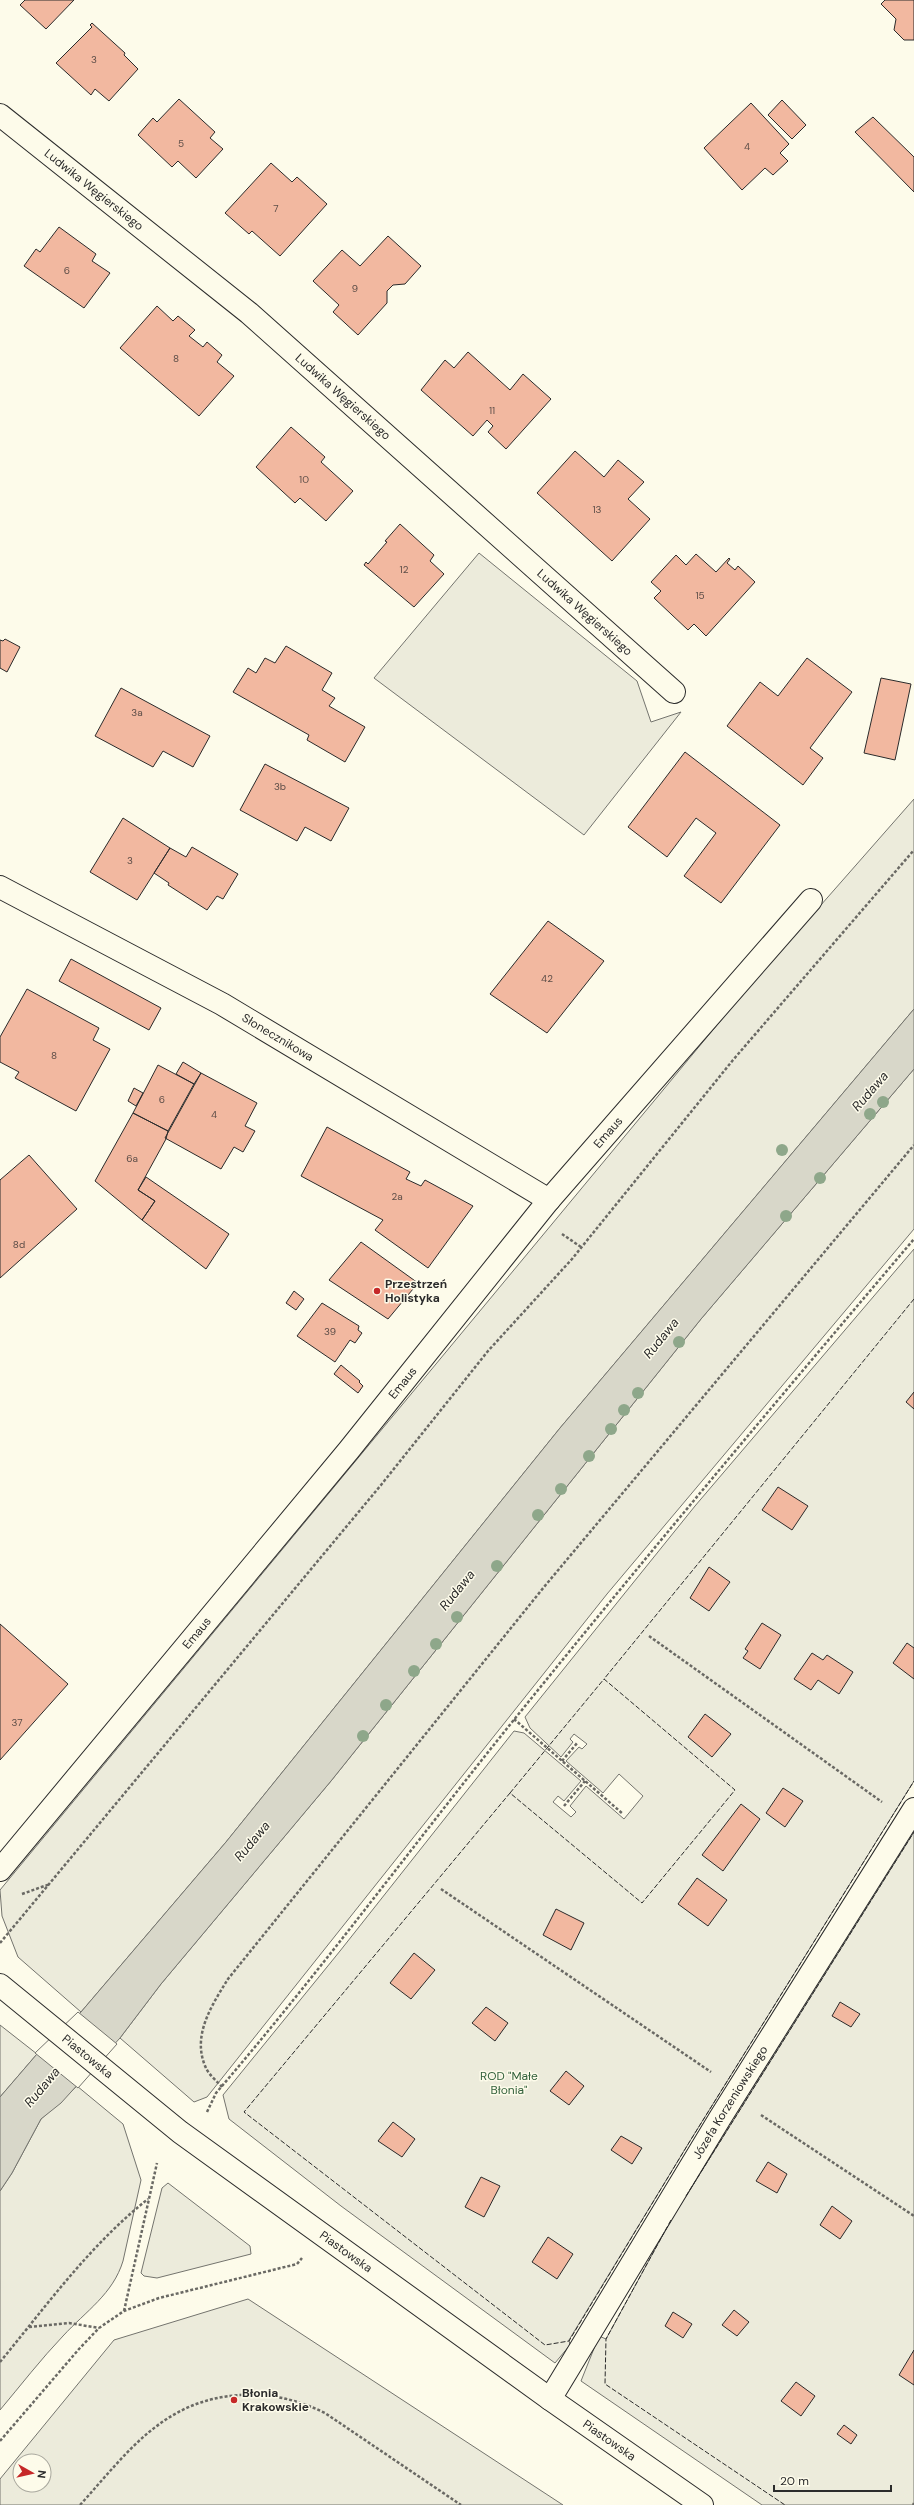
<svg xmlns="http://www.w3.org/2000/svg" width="914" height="2505" font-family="'DM Sans',sans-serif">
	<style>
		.green { fill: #ecebdb; stroke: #74746e; fill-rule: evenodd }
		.water { fill: #d8d7c9; stroke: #74746e }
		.pier { fill: #fdfbea; stroke: #74746e }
		.building { fill: #f2b8a0; stroke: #2b2b2b }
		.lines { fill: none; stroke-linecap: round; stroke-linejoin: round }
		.minor-casing { stroke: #2b2b2b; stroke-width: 24 }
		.path { stroke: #6a6964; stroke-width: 2.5; stroke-dasharray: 3 2; stroke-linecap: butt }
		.minor { stroke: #fdfbea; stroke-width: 22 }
		.fence { stroke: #2b2b2b; stroke-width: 1; stroke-dasharray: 5 2; stroke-linecap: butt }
		.tree { fill: #8ea78a }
		.poi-dot { fill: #c62828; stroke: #fdfbea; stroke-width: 1.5 }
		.labels { text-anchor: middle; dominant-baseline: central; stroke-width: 3; stroke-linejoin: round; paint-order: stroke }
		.number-label { font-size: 10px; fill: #5d4e48 }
		.street-label { font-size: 12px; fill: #2b2b2b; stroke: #fdfbea }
		.poi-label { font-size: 12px; font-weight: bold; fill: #2b2b2b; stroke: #fdfbea; text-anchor: start }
		.park-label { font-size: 12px; fill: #34623c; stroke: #fdfbea }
		.water-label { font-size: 13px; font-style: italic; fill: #2b2b2b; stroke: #fdfbea }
	</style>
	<rect width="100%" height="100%" fill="#fdfbea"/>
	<path class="green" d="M479,553L637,681L651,722L681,712L584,835L374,678Z
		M914,799V1009L560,1428L226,1842L81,2012L18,1957L2,1916L0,1890L741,996Z
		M914,1069V1229L607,1594L207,2097L194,2102L120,2038L161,1984L331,1781L701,1319Z
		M914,1249V1781L690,2141L569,2340L570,2345L555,2363L341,2206L229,2119L223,2095L340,1951L514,1731L524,1733L581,1781L564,1801L558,1796L553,1802L571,1817L576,1812L570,1806L586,1786L624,1819L643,1796L619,1774L603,1793L566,1761L579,1747L582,1749L587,1744L574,1734L570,1739L573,1742L561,1757L530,1728L525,1717L695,1506Z
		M914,1832V2505H762L581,2381L599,2336L606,2339L671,2220Z
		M0,2025L37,2054L0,2097Z
		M77,2086L123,2124L141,2180L123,2261C113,2294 86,2311 63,2336C41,2359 21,2385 0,2410V2191L12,2173L41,2119Z
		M168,2183L250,2246L251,2254L157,2278L144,2276L141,2273L162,2188Z
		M248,2299L563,2505H0V2479L114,2340ZM20,2461H44V2485H20Z"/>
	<path class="water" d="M914,1009V1069L701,1319L331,1781L161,1984L120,2038L61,2103L41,2119L12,2173L0,2191V2097L37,2054L81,2012L226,1842L560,1428Z"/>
	<path class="pier" d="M78,2012L117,2044L78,2088L35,2053Z"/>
	<path class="building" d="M25,0H74L46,29L20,5Z
		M885,0H914V40H904L894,30L896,19L881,4Z
		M92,23L125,53L124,55L138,69L109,101L95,89L91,95L56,63L92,27L90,25Z
		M179,99L215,132L210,138L223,149L196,178L178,161L172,167L138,135L153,118L157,122Z
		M782,100L806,125L792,139L768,115Z
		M751,103L789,144L780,153L788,161L773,175L765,168L742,190L704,148Z
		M873,117L914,157V192L855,132Z
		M271,163L292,182L297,177L327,204L280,256L252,231L249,234L225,213Z
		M59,227L96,254L92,261L110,273L84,308L24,266L36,249L40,252Z
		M388,236L421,266L405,284L393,285L387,291V303L358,335L333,312L339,305L313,281L342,250L360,266Z
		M157,306L173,321L178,316L195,330L189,336L203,347L207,342L222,355L217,362L234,376L199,416L120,348Z
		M468,352L510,390L523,374L551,399L506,449L488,432L493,426L487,420L473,436L421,390L445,360L454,368Z
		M291,427L325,457L321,462L353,491L326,521L300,498L295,503L256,467Z
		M575,451L604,477L618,460L644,482L628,499L650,519L612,561L537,493Z
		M400,524L434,555L430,561L444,574L414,607L364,565L366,562L368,564L387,542L385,541Z
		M696,554L716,572L729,558L730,559L727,563L735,570L738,566L755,582L706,636L694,624L688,630L654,598L661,591L651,582L676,555L686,565Z
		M5,639L20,647L7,672L0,668V640L3,641Z
		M286,646L332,673L322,690L335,698L329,706L365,727L345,762L307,740L309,735L233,692L248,668L256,673L265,658L275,663Z
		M807,658L852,692L810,748L823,758L803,785L727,726L760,682L778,696Z
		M881,678L911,684L895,760L864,753Z
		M121,688L210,736L193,767L163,751L153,767L95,736Z
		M685,752L780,825L721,903L684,876L716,833L696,818L667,857L628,827Z
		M265,764L349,808L331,841L305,827L297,841L240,810Z
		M123,818L170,848L137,900L90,872Z
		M192,847L238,874L223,899L217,896L207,910L168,885L169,883L154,873L170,848L186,857Z
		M548,921L604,961L547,1033L490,994Z
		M71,959L161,1008L149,1030L59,981Z
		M27,989L99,1028L93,1040L110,1049L76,1111L15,1078L19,1072L0,1062V1037Z
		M183,1062L201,1073L194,1084L176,1074Z
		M158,1065L194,1084L168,1131L133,1113Z
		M201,1073L257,1103L245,1126L255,1131L243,1152L234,1147L221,1169L165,1138Z
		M134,1088L143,1093L136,1106L128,1101Z
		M133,1113L168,1131L166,1139L138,1190L155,1201L142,1220L95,1181Z
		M327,1127L410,1172L406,1179L421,1186L425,1180L473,1206L428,1268L375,1230L383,1220L301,1176Z
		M29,1155L77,1209L0,1278V1180Z
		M146,1177L229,1234L206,1269L142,1220L155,1201L138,1190Z
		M361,1242L418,1283L388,1319L329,1280Z
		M294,1291L304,1299L296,1310L286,1303Z
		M322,1303L359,1326L358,1330L362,1333L355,1343L350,1340L335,1362L297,1336Z
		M341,1365L360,1381L359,1382L363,1386L358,1393L334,1374Z
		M914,1392V1409L906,1402Z
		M778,1487L808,1506L792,1530L762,1510Z
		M709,1567L730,1582L709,1611L690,1598Z
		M762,1623L781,1635L760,1669L743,1658L748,1651L745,1649Z
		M0,1624L68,1684L0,1760Z
		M907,1643L914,1648V1679L893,1663Z
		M812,1653L823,1660L827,1655L853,1672L839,1694L818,1680L811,1690L794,1679Z
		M705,1714L731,1734L712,1757L688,1737Z
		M783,1788L803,1801L785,1827L766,1813Z
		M741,1804L760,1819L723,1871L702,1855Z
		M697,1878L727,1900L708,1926L678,1904Z
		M556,1909L584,1923L571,1950L543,1935Z
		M414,1953L435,1970L411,1999L390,1983Z
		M840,2002L860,2014L851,2027L832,2016Z
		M486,2007L508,2023L495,2041L472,2023Z
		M566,2071L584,2086L569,2105L550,2091Z
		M393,2122L415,2139L402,2157L378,2141Z
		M621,2136L642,2148L632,2164L611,2150Z
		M768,2162L787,2174L777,2193L756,2181Z
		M481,2177L500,2186L484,2217L465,2207Z
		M832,2206L852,2221L840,2239L820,2225Z
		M548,2237L573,2254L557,2279L532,2262Z
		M734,2310L749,2322L737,2336L722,2325Z
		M673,2312L692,2324L683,2338L665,2326Z
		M914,2350V2385L899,2375Z
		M796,2382L815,2396L801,2416L781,2401Z
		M844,2425L857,2435L851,2444L837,2434Z"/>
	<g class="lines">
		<g class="minor-casing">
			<g id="minor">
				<path id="s1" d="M0,115L249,313L674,692"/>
				<path id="s2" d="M0,887L222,1004L549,1200"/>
				<path id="s3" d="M0,1870L349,1450L549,1200L811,900"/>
				<path id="s4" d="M0,1985L180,2132L550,2399L702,2505"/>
				<path id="s5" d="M550,2399L720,2118L914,1809"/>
			</g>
		</g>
		<path class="path" d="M562,1234L581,1247
			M649,1636L882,1802
			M514,1719L623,1814
			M562,1761L578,1742
			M564,1806L585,1781
			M441,1889L711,2072
			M22,1894L50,1884
			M0,1943L381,1485L488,1351L572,1259L733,1060L914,850
			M222,2087C217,2081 209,2075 206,2068C191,2036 212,2005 228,1979L544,1587L914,1145
			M207,2112L216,2093C321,1971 416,1841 517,1716C647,1555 780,1397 914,1239
			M761,2115L914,2216
			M124,2311L157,2163
			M29,2327L69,2323L99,2328
			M0,2362C47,2305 90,2245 148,2199
			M0,2441L79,2349L99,2328L124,2311L159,2298L297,2264L302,2258
			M80,2505C128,2452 163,2400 240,2395C271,2393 298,2400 325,2413L461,2505
			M913,2505L914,2503"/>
		<use href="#minor" class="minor"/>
		<path class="fence" d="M914,1299L604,1679L735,1790L642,1903L510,1793L244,2112L545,2345L569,2341L690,2141L914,1781
			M510,1793L604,1679
			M686,2196L914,1832
			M671,2220L606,2339L605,2384L785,2505"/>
	</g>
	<g class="tree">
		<circle cx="883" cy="1102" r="6"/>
		<circle cx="870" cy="1114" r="6"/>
		<circle cx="782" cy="1150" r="6"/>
		<circle cx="820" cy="1178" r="6"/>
		<circle cx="786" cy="1216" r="6"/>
		<circle cx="679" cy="1342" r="6"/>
		<circle cx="638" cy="1393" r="6"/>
		<circle cx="624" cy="1410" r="6"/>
		<circle cx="611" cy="1429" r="6"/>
		<circle cx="589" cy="1456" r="6"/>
		<circle cx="561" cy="1489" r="6"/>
		<circle cx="538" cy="1515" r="6"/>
		<circle cx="497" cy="1566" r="6"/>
		<circle cx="457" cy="1617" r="6"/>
		<circle cx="436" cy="1644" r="6"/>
		<circle cx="414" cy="1671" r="6"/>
		<circle cx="386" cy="1705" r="6"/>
		<circle cx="363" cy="1736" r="6"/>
	</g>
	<g class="poi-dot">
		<circle cx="377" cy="1291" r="4"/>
		<circle cx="234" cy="2400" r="4"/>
	</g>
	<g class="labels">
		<g class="number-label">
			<text x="94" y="59">3</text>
			<text x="181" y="143">5</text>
			<text x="747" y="146">4</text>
			<text x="276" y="208">7</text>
			<text x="67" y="270">6</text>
			<text x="355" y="288">9</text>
			<text x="176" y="358">8</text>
			<text x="492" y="410">11</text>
			<text x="304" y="479">10</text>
			<text x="597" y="509">13</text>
			<text x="404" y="569">12</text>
			<text x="700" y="595">15</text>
			<text x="137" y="712">3a</text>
			<text x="280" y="786">3b</text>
			<text x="130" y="860">3</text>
			<text x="547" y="978">42</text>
			<text x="54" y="1055">8</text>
			<text x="162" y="1099">6</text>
			<text x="214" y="1114">4</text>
			<text x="132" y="1158">6a</text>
			<text x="397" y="1196">2a</text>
			<text x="19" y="1244">8d</text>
			<text x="330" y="1331">39</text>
			<text x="17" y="1722">37</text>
		</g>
		<g class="street-label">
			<text stroke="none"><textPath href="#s1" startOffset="120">Ludwika Węgierskiego</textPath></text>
			<text stroke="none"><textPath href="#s1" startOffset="444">Ludwika Węgierskiego</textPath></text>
			<text stroke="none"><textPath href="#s1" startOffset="768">Ludwika Węgierskiego</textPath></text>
			<text stroke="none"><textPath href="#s2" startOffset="316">Słonecznikowa</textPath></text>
			<text stroke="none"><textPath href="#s3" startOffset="956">Emaus</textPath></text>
			<text stroke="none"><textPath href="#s3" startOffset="632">Emaus</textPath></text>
			<text stroke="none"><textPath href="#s3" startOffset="308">Emaus</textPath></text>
			<text stroke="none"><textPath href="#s4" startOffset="113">Piastowska</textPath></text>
			<text stroke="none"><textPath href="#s5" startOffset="347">Józefa Korzeniowskiego</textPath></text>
			<text stroke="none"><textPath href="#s4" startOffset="437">Piastowska</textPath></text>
			<text stroke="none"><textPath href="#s4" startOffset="761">Piastowska</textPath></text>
		</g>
		<g class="poi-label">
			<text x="385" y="1284">Przestrzeń<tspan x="385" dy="14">Holistyka</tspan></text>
			<text x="242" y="2393">Błonia<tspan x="242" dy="14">Krakowskie</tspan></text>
		</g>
		<g class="park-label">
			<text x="509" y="2076">ROD "Małe<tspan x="509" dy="14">Błonia"</tspan></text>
		</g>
		<g class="water-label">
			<text transform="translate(870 1091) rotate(-49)">Rudawa</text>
			<text transform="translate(661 1338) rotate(-51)">Rudawa</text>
			<text transform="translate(457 1590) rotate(-51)">Rudawa</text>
			<text transform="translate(252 1841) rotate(-50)">Rudawa</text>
			<text transform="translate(42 2087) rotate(-50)">Rudawa</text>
		</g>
	</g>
	<g transform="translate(32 2473) rotate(98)"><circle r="19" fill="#fdfbea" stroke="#a9a89e"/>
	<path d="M0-3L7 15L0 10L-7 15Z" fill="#c62828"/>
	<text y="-6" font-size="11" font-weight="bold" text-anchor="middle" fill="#2b2b2b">N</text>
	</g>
	<path d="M774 2485v6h117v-6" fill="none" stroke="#2b2b2b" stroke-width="2"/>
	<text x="780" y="2485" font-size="12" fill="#2b2b2b" stroke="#fdfbea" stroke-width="3" paint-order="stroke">20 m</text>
</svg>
